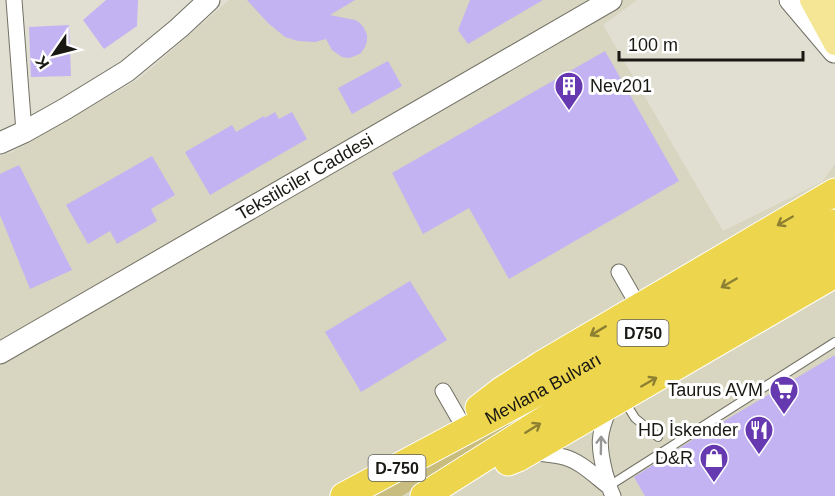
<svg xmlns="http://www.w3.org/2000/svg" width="835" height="496" font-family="Arial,sans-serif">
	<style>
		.built { fill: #d8d5c0 }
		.green { fill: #c8bd7e }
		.building { fill: #c3b3f3 }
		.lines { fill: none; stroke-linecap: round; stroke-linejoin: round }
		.lane-casing { stroke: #727165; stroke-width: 10 }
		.street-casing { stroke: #727165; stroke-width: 17 }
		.secondary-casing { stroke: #727165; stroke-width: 23 }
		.primary-casing { stroke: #fff; stroke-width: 25 }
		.highway-casing { stroke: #fff; stroke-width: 29 }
		.lane { stroke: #fff; stroke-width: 8 }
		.street { stroke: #fff; stroke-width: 15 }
		.secondary { stroke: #fff; stroke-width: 21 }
		.primary { stroke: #f4e694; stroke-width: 22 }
		.highway { stroke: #edd64d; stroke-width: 27 }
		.oneway { stroke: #8e8033 }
		.oneway2 { stroke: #989795 }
		.labels { text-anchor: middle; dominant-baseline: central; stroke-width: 6; stroke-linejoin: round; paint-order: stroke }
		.shield { fill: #fff; stroke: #5e5d5a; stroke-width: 1.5 }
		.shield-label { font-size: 16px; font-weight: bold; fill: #191813 }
		.poi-label { font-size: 18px; fill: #191813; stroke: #fff; text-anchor: end }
		.street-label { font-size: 18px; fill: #191813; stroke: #fff }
	</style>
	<rect width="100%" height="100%" fill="#e1dfd2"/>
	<path class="built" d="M229,0H637L603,25L723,231L822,182L835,164V496H0V156L12,152L139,79Z"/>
	<path class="green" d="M552,396L554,400L402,496H367Z"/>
	<path class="building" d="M106,0H138L137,26L104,49L83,20Z
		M247,0H355L330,15L355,20L360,23L364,28L367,35V41L365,47L361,53L355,56L349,58L342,57L332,50L326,39L315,42L298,41L285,37L268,23Z
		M470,0H543L468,44L458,30Z
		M69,25L71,76L31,77L29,27Z
		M605,51L679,181L509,279L469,208L423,234L392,173Z
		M388,61L402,86L352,114L338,88Z
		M275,112L279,119L292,112L307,139L210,195L185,152L232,125L236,132L264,116L265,118Z
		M152,156L175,195L151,209L157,221L117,244L110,231L88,244L66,205Z
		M19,165L72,270L30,289L0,215V174Z
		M410,281L447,340L361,392L325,332Z
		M835,355V496H645L634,477L694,439Z"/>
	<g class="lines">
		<g class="lane-casing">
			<path id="lane" d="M625,402L635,418L658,437
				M609,486L835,342"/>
		</g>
		<g class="street-casing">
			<path id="street" d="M14,0L24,132
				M619,272L639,307
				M443,391L462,424
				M610,407C598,434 598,445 605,473C608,482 609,488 613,496
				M530,452C541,454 553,454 564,457C580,461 595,476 608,486"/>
		</g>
		<g class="secondary-casing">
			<g id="secondary">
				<path d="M790,0L834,52"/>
				<path d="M0,143L24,132L65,109L127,71L179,28L209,0"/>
				<path id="s1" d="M0,353L611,0"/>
			</g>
		</g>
		<g class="primary-casing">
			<path id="primary" d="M811,0L835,44
				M829,0L835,11"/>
		</g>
		<g class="highway-casing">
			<g id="highway">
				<path d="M479,408L501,391L541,365L835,192"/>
				<path d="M508,462L518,458L835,274"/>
				<path id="s2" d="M344,496L557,382L835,223"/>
				<path d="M424,496L593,389L835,252"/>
			</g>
		</g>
		<use href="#lane" class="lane"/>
		<use href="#street" class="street"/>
		<use href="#secondary" class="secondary"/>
		<use href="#primary" class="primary"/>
		<use href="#highway" class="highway"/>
	</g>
	<defs><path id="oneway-shaft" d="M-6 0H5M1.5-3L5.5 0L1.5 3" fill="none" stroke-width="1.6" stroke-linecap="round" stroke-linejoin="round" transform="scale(1.5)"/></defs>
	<g class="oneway">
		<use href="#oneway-shaft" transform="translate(785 221) rotate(150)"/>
		<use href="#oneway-shaft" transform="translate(729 283) rotate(150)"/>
		<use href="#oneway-shaft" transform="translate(598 331) rotate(149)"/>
		<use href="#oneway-shaft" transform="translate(649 382) rotate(-30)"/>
		<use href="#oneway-shaft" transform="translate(533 428) rotate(-32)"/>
	</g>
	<use class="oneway2" href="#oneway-shaft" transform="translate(601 445) rotate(-89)"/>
	<defs>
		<g id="building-pin" transform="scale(1.5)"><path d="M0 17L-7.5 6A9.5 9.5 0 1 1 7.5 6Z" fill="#6639b1" stroke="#fff"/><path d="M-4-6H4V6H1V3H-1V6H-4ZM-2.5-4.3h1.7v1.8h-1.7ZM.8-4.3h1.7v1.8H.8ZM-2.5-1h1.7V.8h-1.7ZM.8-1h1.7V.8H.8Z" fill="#fff"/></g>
		<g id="supermarket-pin" transform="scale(1.5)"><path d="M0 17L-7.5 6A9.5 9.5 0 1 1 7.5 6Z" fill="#6639b1" stroke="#fff"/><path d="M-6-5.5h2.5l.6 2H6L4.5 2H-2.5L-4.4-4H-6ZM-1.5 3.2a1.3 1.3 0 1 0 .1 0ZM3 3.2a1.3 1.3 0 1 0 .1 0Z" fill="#fff"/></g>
		<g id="restaurant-pin" transform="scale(1.5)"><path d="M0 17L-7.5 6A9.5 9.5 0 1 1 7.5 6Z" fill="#6639b1" stroke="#fff"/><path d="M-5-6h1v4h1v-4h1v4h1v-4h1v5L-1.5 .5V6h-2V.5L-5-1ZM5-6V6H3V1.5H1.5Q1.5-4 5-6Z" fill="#fff"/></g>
		<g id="shop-pin" transform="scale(1.5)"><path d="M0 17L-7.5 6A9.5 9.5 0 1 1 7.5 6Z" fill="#6639b1" stroke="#fff"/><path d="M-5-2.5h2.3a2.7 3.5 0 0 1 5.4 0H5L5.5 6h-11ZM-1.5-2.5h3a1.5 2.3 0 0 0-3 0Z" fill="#fff"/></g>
	</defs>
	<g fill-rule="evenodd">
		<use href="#building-pin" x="569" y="86"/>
		<use href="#supermarket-pin" x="784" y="390"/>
		<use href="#restaurant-pin" x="759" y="430"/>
		<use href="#shop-pin" x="714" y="458"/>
	</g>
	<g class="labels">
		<g class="shield">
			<rect x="617.5" y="320" width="51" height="26" rx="4.5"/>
			<rect x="368.5" y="455" width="57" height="26" rx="4.5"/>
		</g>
		<g class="shield-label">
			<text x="643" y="333">D750</text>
			<text x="397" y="468">D-750</text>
		</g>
		<g class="poi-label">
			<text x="590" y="86" text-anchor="start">Nev201</text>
			<text x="763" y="390">Taurus AVM</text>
			<text x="738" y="430">HD İskender</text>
			<text x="693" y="458">D&amp;R</text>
		</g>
		<g class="street-label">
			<text stroke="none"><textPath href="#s1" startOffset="352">Tekstilciler Caddesi</textPath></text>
			<text stroke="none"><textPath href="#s2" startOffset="226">Mevlana Bulvarı</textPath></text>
		</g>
	</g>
	<g transform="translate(54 54) rotate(235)" stroke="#ffffff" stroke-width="4.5" paint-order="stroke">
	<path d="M0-4.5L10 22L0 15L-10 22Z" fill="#191813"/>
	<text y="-9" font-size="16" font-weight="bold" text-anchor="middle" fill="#191813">K</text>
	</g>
	<path d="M619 51v9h184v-9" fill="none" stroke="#191813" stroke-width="3"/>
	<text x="628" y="51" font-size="18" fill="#191813" stroke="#ffffff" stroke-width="4.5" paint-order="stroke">100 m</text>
</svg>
